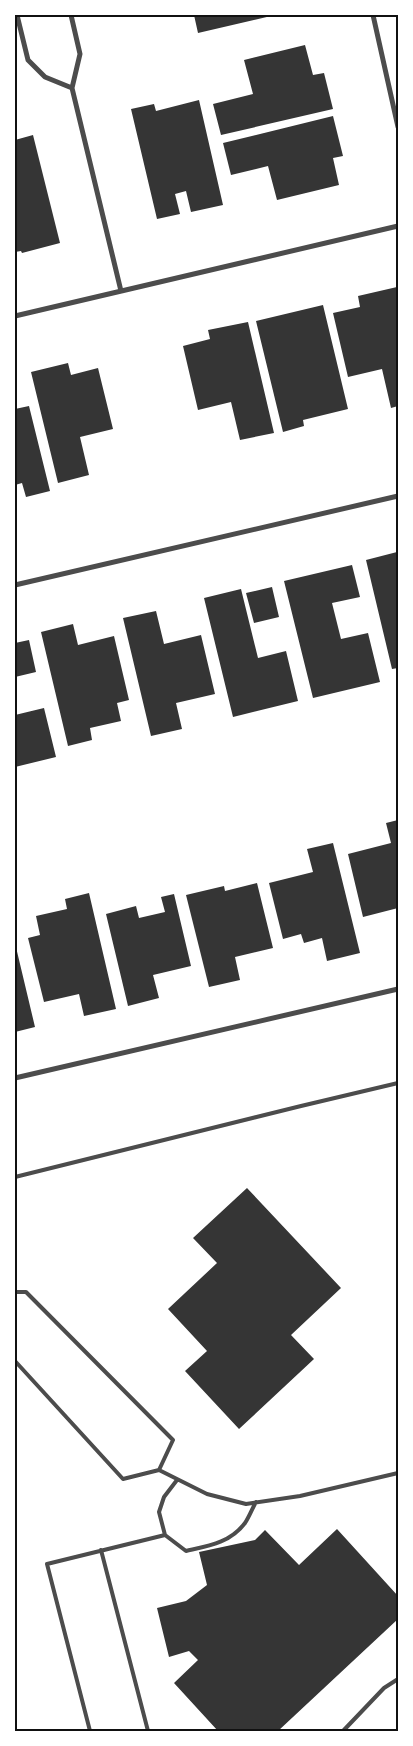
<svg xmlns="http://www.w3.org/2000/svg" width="413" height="1746" font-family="'Fira Sans Condensed',sans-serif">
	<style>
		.building { fill: #353535 }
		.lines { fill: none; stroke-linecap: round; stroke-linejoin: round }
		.service { stroke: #4c4c4c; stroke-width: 4 }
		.minor { stroke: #4c4c4c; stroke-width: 5 }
		.neatline { fill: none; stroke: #111; stroke-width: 2 }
	</style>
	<rect width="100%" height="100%" fill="#fff"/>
	<path class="building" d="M194,15H271V16L198,33Z
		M305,45L313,75L324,73L333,109L221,135L213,104L253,94L244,60Z
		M199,100L223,205L191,212L186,191L175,194L180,214L157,219L131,109L154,104L156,111Z
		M333,116L343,156L333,158L339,185L277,200L268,166L231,175L223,143Z
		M33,135L60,243L22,253L21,251L15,252V140Z
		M397,287L398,406L391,408L382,369L348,377L333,313L360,307L358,296Z
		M323,305L348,409L303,420L304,426L283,432L256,321Z
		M248,322L274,433L240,440L231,402L198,410L183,346L210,339L208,330Z
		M68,363L71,375L98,368L113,429L80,437L89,475L58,483L31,372Z
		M29,406L50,491L26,497L22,483L15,485V409Z
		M397,552L398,558V668L392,669L366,560Z
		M352,565L360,597L332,603L341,639L368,633L380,682L313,698L284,581Z
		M272,587L279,617L254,623L246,593Z
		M241,589L258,658L286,651L298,701L233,717L204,598Z
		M156,611L164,644L201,635L215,694L176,703L182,729L151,736L123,618Z
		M73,624L78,645L114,636L129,700L117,703L121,721L90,728L92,740L68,746L41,632Z
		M29,640L36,672L15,677V643Z
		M44,708L56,757L15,767V715Z
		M398,820V908L363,917L348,854L391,843L386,823Z
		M333,843L360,953L327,961L322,938L304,943L301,934L283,939L269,883L313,872L307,849Z
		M257,883L273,948L235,957L240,980L209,987L186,895L224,886L225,891Z
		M89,893L116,1009L84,1016L79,994L44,1002L28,938L40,935L36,916L67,909L65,899Z
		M174,894L191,966L153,975L159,998L128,1006L106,914L136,906L139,918L165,912L161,897Z
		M15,943L35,1027L15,1032Z
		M247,1188L341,1288L291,1335L314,1359L239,1429L185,1371L207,1351L168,1309L217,1263L193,1238Z
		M337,1529L398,1596V1619L278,1731H218L174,1683L198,1660L189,1651L169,1657L157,1608L186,1601L207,1585L199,1552L255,1540L265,1530L299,1565Z"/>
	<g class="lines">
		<path class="service" d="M15,1177L301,1106L398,1083
			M15,1292H26L173,1440L159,1470L207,1494L246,1504L300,1496L398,1473
			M15,1361L123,1479L159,1470
			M177,1480L164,1497L159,1512L165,1535L186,1551C208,1546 230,1543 245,1523C249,1517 252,1509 256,1502
			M101,1550L148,1731
			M90,1731L47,1564L165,1535
			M343,1731L384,1688L398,1679"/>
		<path class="minor" d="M17,15L28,60L45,77L72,88
			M71,15L80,54L72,88L121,291
			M373,15L398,127
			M15,316L398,226
			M15,585L398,496
			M15,1078L398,989"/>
	</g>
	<rect width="413" height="1746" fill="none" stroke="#ffffff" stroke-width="32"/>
	<rect x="16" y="16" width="381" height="1714" class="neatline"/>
</svg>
